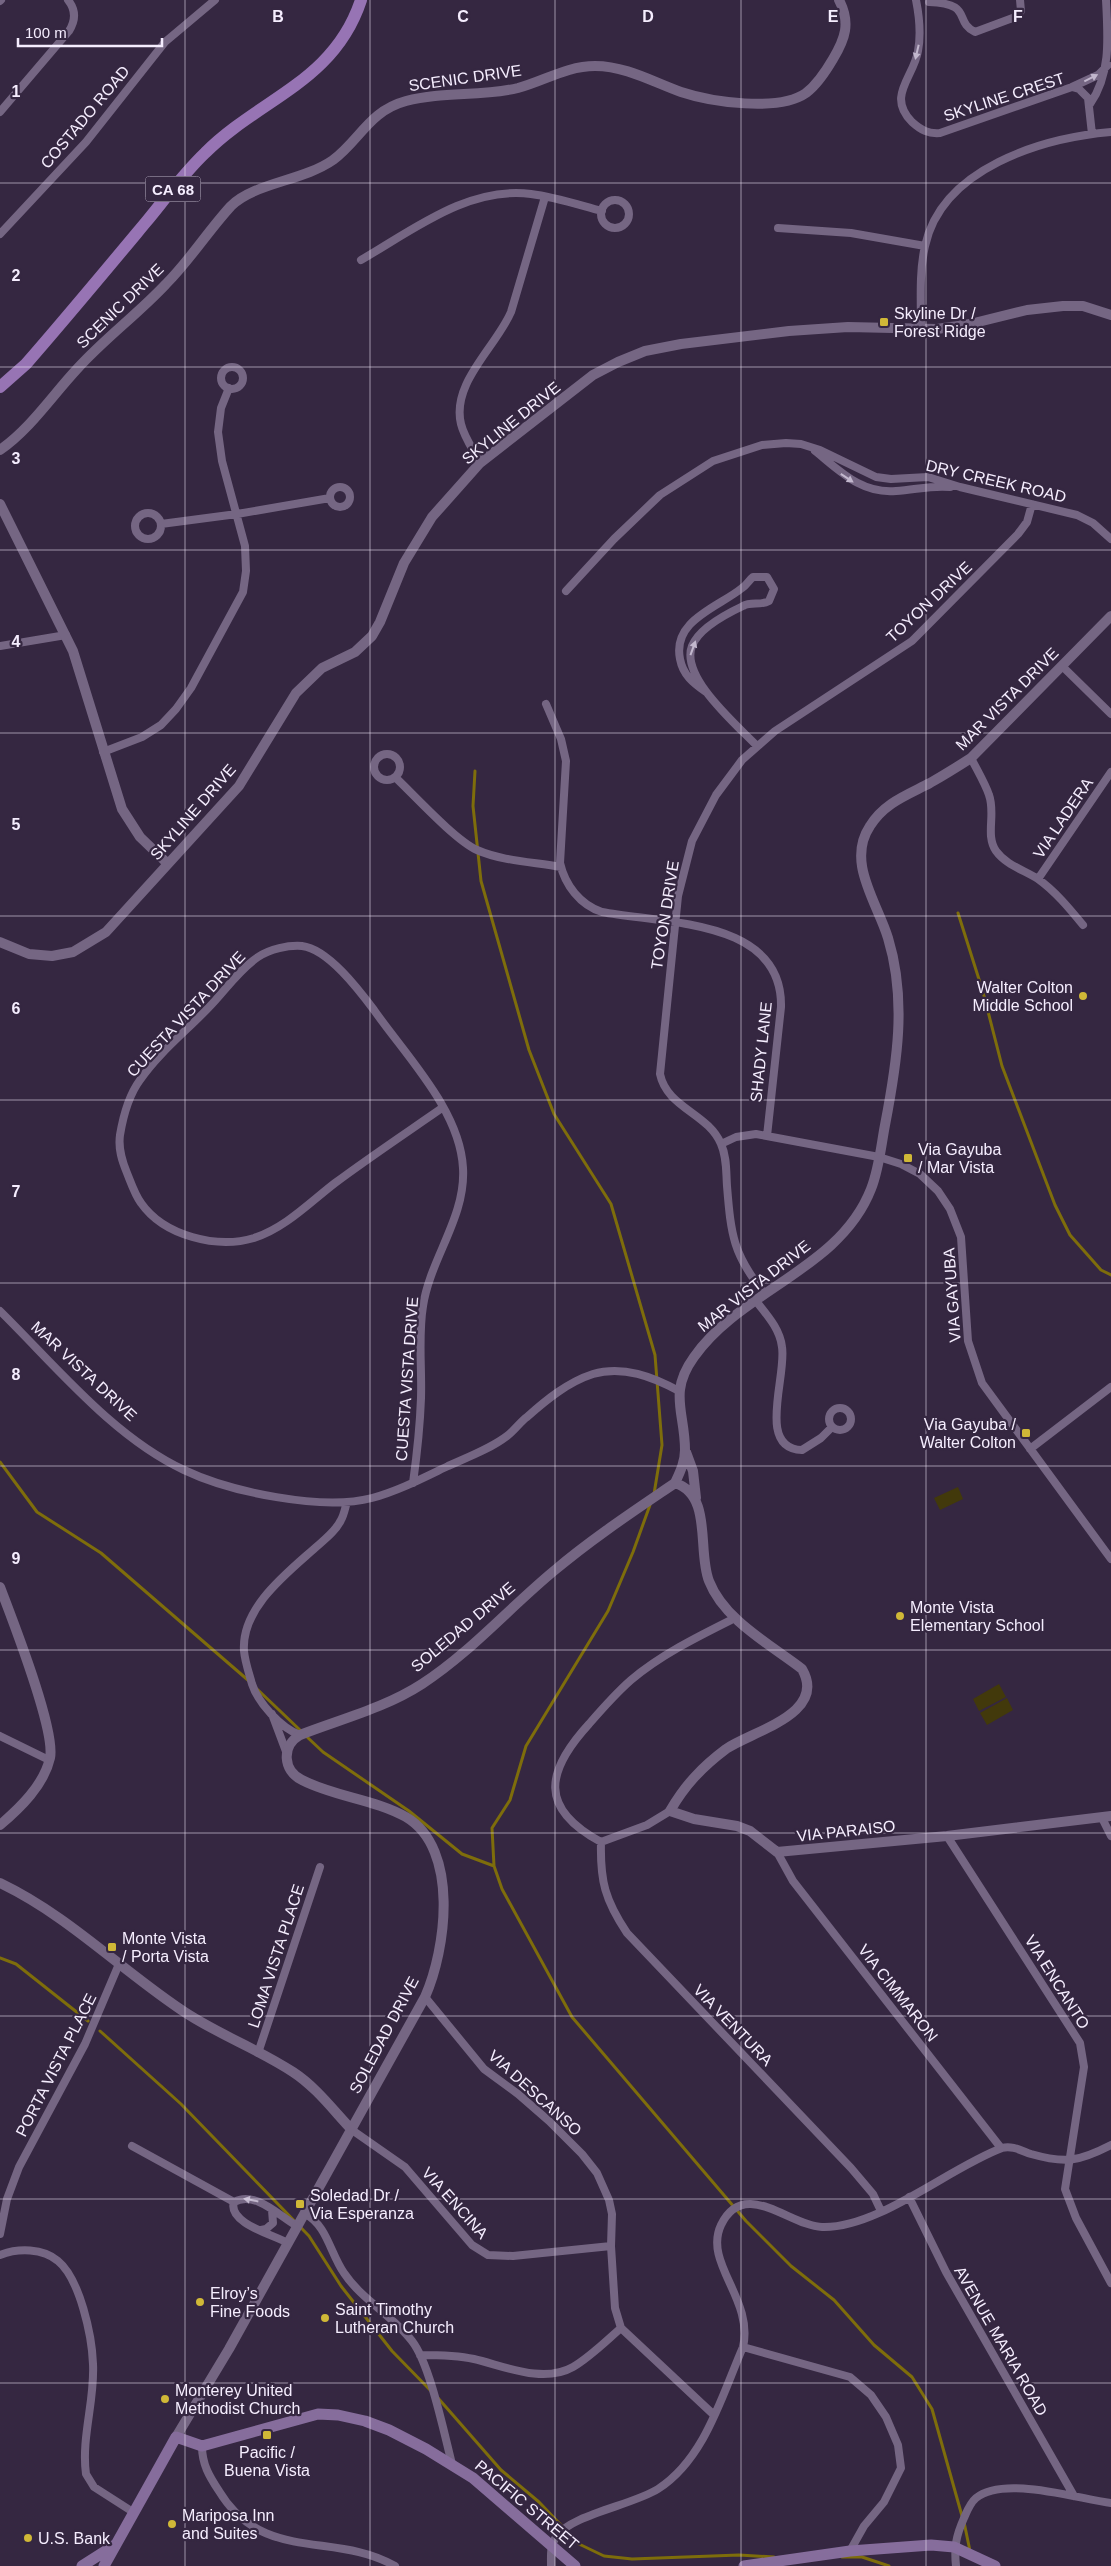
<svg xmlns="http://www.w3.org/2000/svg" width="1111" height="2566" font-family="Helvetica,sans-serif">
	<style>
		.park { fill: #42390b }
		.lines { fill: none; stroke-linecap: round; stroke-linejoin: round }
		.stream { stroke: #7e6d0b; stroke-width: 3 }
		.minor { stroke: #756683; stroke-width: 8 }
		.tertiary { stroke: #756683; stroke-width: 10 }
		.secondary { stroke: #866d9c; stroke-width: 11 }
		.primary { stroke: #9774b4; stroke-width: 12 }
		.oneway { fill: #c2b7cd }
		.grid { fill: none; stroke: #f5edfe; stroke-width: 1; stroke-opacity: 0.55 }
		.poi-dot { fill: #d0b837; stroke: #352741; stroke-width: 2 }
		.labels { text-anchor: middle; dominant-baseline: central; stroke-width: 4.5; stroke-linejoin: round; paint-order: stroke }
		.shield { fill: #352741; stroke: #bbb2c5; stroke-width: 1 }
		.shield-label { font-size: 15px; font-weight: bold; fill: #f5edfe }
		.street-label { font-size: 16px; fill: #f5edfe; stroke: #352741 }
		.poi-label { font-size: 16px; fill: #f5edfe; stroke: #352741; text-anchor: start }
		.grid-label { font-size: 16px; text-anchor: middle; font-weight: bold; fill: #f5edfe; stroke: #352741; stroke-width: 4.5; stroke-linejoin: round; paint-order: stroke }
	</style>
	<rect width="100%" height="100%" fill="#352741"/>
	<path class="park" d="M958,1487L963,1499L940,1510L934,1498Z
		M999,1684L1006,1697L979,1711L973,1699Z
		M1007,1698L1013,1710L987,1725L980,1713Z"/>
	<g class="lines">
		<path class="stream" d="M475,771L473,806L481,881L529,1050L554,1114L611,1204L655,1355L662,1445L654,1494
			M958,913L983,992L1002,1066L1055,1205L1070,1235L1101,1270L1111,1275
			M0,1462L37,1512L101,1553L249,1681
			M650,1505L633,1552L608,1611L526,1746L510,1800L492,1828L494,1866L502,1889L572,2017L746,2221L791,2266L834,2300L874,2345L912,2377L932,2409L962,2516
			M257,1689L301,1731
			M306,1736L323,1752L409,1811L462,1854L494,1866
			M0,1958L16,1964L88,2021
			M100,2031L181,2104L309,2236L341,2286L392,2351L432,2392
			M438,2398L501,2470L539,2502L579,2544L604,2556L632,2559L739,2555L774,2557
			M964,2522L970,2551
			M842,2557H862L889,2566"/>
		<path class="minor" d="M916,0C919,15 921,35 918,51C914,77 886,96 912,122C921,130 928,134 940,133L1072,87L1079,89L1088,98L1092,134
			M0,1L1,0
			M929,2C974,4 953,21 975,32L1018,16L1021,11L1020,0
			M1072,87L1098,75L1108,65
			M1090,104C1111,74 1108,38 1106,0
			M0,112L69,31C76,20 76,10 68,0
			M601 214a14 14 0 1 1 28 0a14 14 0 1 1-28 0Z
			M778,228L851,233L925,246
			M0,234L86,142L165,42L215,0
			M361,260C413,230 468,186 531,194C555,197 579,205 602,211
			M921,329C921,302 919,272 925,246C942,168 1042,138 1111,132
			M221 378a11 11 0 1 1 22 0a11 11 0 1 1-22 0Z
			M815,451C840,471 861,494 896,491C915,490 931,485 950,487
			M480,463C474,451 464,437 461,424C451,383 496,347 511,312L545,197
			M330 497a10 10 0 1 1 20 0a10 10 0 1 1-20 0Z
			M135 526a13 13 0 1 1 26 0a13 13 0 1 1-26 0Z
			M161,524L237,514L330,498
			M566,591L614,539L660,495L713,461L762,445L786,443L801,444L820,450L876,477L891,479L928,477L960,487L1077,515L1093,523L1111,539
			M0,646L66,635
			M1062,666L1111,714
			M706,692C693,683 683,675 680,659C672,620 719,607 742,588C747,585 749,580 753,577H767L774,589L769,601C760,606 751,601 743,606C726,614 699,628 692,646C680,677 737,725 757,746
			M546,704L561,739L566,761L560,863C565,885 580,905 602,912C663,924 783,918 781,1007L767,1136
			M103,752L142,737L161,725L176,709L191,688L243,592L246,571L245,546L222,461L218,432L221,408L229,388
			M374 767a13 13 0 1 1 26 0a13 13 0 1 1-26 0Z
			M971,758C977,770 985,783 989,795C996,814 985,835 996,851C1006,865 1024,870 1038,879C1055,891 1069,908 1083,925
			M396,778C415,796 455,840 477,850C502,861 533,862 561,867
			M1038,879L1111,772
			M721,1144L736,1137L756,1134L879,1157L901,1164L920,1174L938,1191L950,1209L961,1237L968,1341L982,1383L1111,1559
			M765,1294C733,1255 731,1235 727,1186C726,1172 727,1157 721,1144C708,1113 667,1108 660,1074L678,896L692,841L716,795L742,760L775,731L912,641L1018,534L1027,522L1032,504
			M756,1301C767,1315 780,1329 782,1347C787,1376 756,1449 802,1450L821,1438L832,1427
			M0,1311C55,1365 113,1437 184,1470C230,1492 322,1511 372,1498C398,1491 423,1478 448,1466C468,1457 490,1449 507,1436C515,1430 520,1422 527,1417C546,1400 568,1382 593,1374C623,1365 653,1377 679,1391
			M829 1419a11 11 0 1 1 22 0a11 11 0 1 1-22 0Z
			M1030,1449L1111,1387
			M413,1483C417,1454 420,1426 421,1398C422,1367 418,1336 423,1306C430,1259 466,1217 463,1168C460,1110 406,1056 374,1010C359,990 328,949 302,946C288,945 270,949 258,957C240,969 227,988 212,1004C189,1029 159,1052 140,1080C129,1095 123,1117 120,1135C118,1149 122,1161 127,1173C131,1183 135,1195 141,1203C164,1236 217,1249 254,1238C285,1228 309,1203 335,1183C370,1157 406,1133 442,1108
			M272,1714L287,1754
			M300,1735C281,1728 258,1703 252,1684C249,1673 245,1662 244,1651C241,1608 287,1573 315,1548C324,1540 336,1531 341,1520C344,1515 345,1508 347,1502
			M0,1736L49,1760
			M1102,1818L1111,1836
			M947,1836L1080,2043L1084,2067L1065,2189L1076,2218L1111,2283
			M601,1842C600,1881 605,1900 627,1933L851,2168L873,2194L881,2211
			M601,1842C538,1808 546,1771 589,1724C602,1709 615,1694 631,1680C662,1654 699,1636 735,1618
			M601,1842L647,1825L670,1811
			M777,1852L793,1881L1001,2148
			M425,1997L484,2069L518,2094L549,2121L582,2154L597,2173L609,2200L612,2214L611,2246L615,2308L621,2328L714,2415
			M258,2053L320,1867
			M352,2130L405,2167L472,2245L488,2255L513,2256L611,2246
			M132,2146L234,2202
			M909,2197L946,2272L1074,2496
			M234,2202C227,2223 274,2235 288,2243
			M234,2202C255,2190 279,2216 297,2226
			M305,2214C327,2225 330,2253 344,2273C362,2300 392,2315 412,2341C430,2364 444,2433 452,2464
			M261,2230L266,2229L273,2223L272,2210
			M0,2234L7,2199L19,2167L85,2044L119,1964
			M0,2255C18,2248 43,2248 58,2261C80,2279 92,2336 93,2364C95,2400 81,2438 86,2474L94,2487L133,2512
			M743,2347L850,2377L871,2395L886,2417L898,2445L901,2468L884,2502L864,2526L850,2551
			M420,2355C438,2355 456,2355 474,2359C504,2366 543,2384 573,2367C590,2357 606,2341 621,2328
			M202,2446C202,2464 209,2476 219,2491C263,2564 335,2531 395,2566
			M551,2566C551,2555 550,2546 556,2537C570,2515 633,2505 658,2489C705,2459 722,2395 743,2347C754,2299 703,2263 721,2225C744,2177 790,2226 822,2227C878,2229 950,2167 1002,2148C1012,2145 1022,2151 1031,2154C1066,2164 1080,2161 1111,2145
			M956,2566C954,2547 956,2536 964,2518C967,2511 970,2503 976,2498C1004,2475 1078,2499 1111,2503"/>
		<path class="tertiary" d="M0,450C31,428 51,397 77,369C105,338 138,314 166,284C190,260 208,231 231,206C254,183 303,181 333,160C360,140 369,111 406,101C443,91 481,97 518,88C544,81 567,66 595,66C626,66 653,82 681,92C711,102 779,112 806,93C818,84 826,71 833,59C845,39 851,23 839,0
			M0,504L73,651L122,809L140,837L167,863
			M1111,616L971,758C957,767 944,775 930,783C907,795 884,803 870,826C846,862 877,902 888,938C907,1000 897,1063 885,1125C881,1146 879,1169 871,1189C840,1269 741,1290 694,1357C668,1393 685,1412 685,1450C685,1462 680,1472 675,1483C713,1495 697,1551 709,1581C724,1620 771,1645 802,1669C828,1714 752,1731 726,1749C702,1767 685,1785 670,1811L694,1819L737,1826L750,1831L777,1852L947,1836L1111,1816
			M0,942L29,954L52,956L73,952L106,932L239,786L296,693L322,668L355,652L372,636L380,622L404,563L432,517L480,463L593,375L618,362L645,351L681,344L789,331L848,327L937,329L970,324L1027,310L1063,306H1083L1111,315
			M686,1452L693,1471L696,1498
			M0,1587C12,1619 56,1730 50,1758C44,1785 20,1808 0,1825
			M0,1883C67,1915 119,1968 180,2009C216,2034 257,2048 293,2072C316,2087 333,2110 352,2130
			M176,2437L229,2349L425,1997C446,1950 460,1849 406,1817C374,1799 335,1797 302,1780C283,1771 281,1746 300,1735C341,1719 385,1708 422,1684C471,1652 510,1607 555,1570C593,1538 634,1511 675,1483"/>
		<path class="secondary" d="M82,2566L115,2545
			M104,2566L176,2437L202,2446L318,2414L338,2415L365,2421L389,2430L426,2449L473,2478L575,2566
			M744,2566L850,2551L931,2545L954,2547L995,2566"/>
		<path class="primary" d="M0,387L26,364C67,317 106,270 146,222C165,199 183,174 205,153C260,98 334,82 361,0"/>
	</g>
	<defs><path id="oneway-solid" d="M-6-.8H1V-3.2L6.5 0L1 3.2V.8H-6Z" transform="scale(1.25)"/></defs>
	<g class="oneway">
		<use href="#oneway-solid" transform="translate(917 52) rotate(103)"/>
		<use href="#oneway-solid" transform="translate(1091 78) rotate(-27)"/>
		<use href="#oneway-solid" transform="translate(847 478) rotate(34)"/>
		<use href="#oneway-solid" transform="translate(693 648) rotate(-70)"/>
		<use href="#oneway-solid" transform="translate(251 2200) rotate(-169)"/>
	</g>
	<path class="grid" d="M185,0V2566M370,0V2566M555,0V2566M741,0V2566M926,0V2566M0,183H1111M0,367H1111M0,550H1111M0,733H1111M0,916H1111M0,1100H1111M0,1283H1111M0,1466H1111M0,1650H1111M0,1833H1111M0,2016H1111M0,2199H1111M0,2383H1111"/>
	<g class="poi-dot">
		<rect x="879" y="317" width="10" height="10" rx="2.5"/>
		<circle cx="1083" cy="996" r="5"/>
		<rect x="903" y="1153" width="10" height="10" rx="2.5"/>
		<rect x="1021" y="1428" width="10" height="10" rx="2.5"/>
		<circle cx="900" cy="1616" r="5"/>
		<rect x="107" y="1942" width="10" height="10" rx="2.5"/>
		<rect x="295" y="2199" width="10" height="10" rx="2.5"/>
		<circle cx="200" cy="2302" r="5"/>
		<circle cx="325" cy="2318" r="5"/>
		<circle cx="165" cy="2399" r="5"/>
		<rect x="262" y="2430" width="10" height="10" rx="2.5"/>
		<circle cx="172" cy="2524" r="5"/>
		<circle cx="28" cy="2538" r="5"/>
	</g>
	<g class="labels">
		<rect class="shield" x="145.5" y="176.5" width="55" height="25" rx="4"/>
		<g class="shield-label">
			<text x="173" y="189">CA 68</text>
		</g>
		<g class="street-label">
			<text transform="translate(465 78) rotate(-8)">SCENIC DRIVE</text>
			<text transform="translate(1004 97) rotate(-18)">SKYLINE CREST</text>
			<text transform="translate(85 117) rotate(-50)">COSTADO ROAD</text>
			<text transform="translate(120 306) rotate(-44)">SCENIC DRIVE</text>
			<text transform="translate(511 423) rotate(-39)">SKYLINE DRIVE</text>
			<text transform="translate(996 481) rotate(13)">DRY CREEK ROAD</text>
			<text transform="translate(929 602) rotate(-43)">TOYON DRIVE</text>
			<text transform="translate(1007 699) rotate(-45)">MAR VISTA DRIVE</text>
			<text transform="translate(193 812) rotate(-49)">SKYLINE DRIVE</text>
			<text transform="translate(1063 818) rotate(-56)">VIA LADERA</text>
			<text transform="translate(665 915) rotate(-81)">TOYON DRIVE</text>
			<text transform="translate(186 1014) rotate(-47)">CUESTA VISTA DRIVE</text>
			<text transform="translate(761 1052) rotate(-84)">SHADY LANE</text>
			<text transform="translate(754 1286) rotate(-38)">MAR VISTA DRIVE</text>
			<text transform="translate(952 1295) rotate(-94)">VIA GAYUBA</text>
			<text transform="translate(84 1371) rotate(43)">MAR VISTA DRIVE</text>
			<text transform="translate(407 1379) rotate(-86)">CUESTA VISTA DRIVE</text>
			<text transform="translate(463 1627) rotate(-40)">SOLEDAD DRIVE</text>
			<text transform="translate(846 1831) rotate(-6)">VIA PARAISO</text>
			<text transform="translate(276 1956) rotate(-72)">LOMA VISTA PLACE</text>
			<text transform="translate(1057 1982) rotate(58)">VIA ENCANTO</text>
			<text transform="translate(898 1993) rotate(52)">VIA CIMMARON</text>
			<text transform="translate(733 2025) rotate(46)">VIA VENTURA</text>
			<text transform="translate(384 2035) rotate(-62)">SOLEDAD DRIVE</text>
			<text transform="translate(56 2065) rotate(-63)">PORTA VISTA PLACE</text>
			<text transform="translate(535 2093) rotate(42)">VIA DESCANSO</text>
			<text transform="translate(455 2203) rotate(48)">VIA ENCINA</text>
			<text transform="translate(1001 2341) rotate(60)">AVENUE MARIA ROAD</text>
			<text transform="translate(527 2505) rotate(40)">PACIFIC STREET</text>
		</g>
		<g class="poi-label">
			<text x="894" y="313">Skyline Dr /<tspan x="894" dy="18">Forest Ridge</tspan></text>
			<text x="1073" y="987" text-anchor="end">Walter Colton<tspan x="1073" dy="18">Middle School</tspan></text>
			<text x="918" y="1149">Via Gayuba<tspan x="918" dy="18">/ Mar Vista</tspan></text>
			<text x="1016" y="1424" text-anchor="end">Via Gayuba /<tspan x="1016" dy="18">Walter Colton</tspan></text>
			<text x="910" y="1607">Monte Vista<tspan x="910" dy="18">Elementary School</tspan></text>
			<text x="122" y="1938">Monte Vista<tspan x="122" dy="18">/ Porta Vista</tspan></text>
			<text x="310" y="2195">Soledad Dr /<tspan x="310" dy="18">Via Esperanza</tspan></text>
			<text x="210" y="2293">Elroy’s<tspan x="210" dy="18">Fine Foods</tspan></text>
			<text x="335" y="2309">Saint Timothy<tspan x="335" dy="18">Lutheran Church</tspan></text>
			<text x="175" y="2390">Monterey United<tspan x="175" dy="18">Methodist Church</tspan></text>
			<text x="267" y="2452" text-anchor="middle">Pacific /<tspan x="267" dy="18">Buena Vista</tspan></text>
			<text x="182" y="2515">Mariposa Inn<tspan x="182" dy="18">and Suites</tspan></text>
			<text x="38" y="2538">U.S. Bank</text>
		</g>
	</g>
	<g class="grid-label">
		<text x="278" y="22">B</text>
		<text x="463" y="22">C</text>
		<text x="648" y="22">D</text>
		<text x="833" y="22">E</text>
		<text x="1018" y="22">F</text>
		<text x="16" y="97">1</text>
		<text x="16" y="281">2</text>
		<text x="16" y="464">3</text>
		<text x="16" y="647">4</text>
		<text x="16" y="830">5</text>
		<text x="16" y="1014">6</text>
		<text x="16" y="1197">7</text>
		<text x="16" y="1380">8</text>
		<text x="16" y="1564">9</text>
	</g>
	<path d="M18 38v8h144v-8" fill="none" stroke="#f5edfe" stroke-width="2.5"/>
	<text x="25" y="38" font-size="15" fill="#f5edfe" stroke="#352741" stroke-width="4" paint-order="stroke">100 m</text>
</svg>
